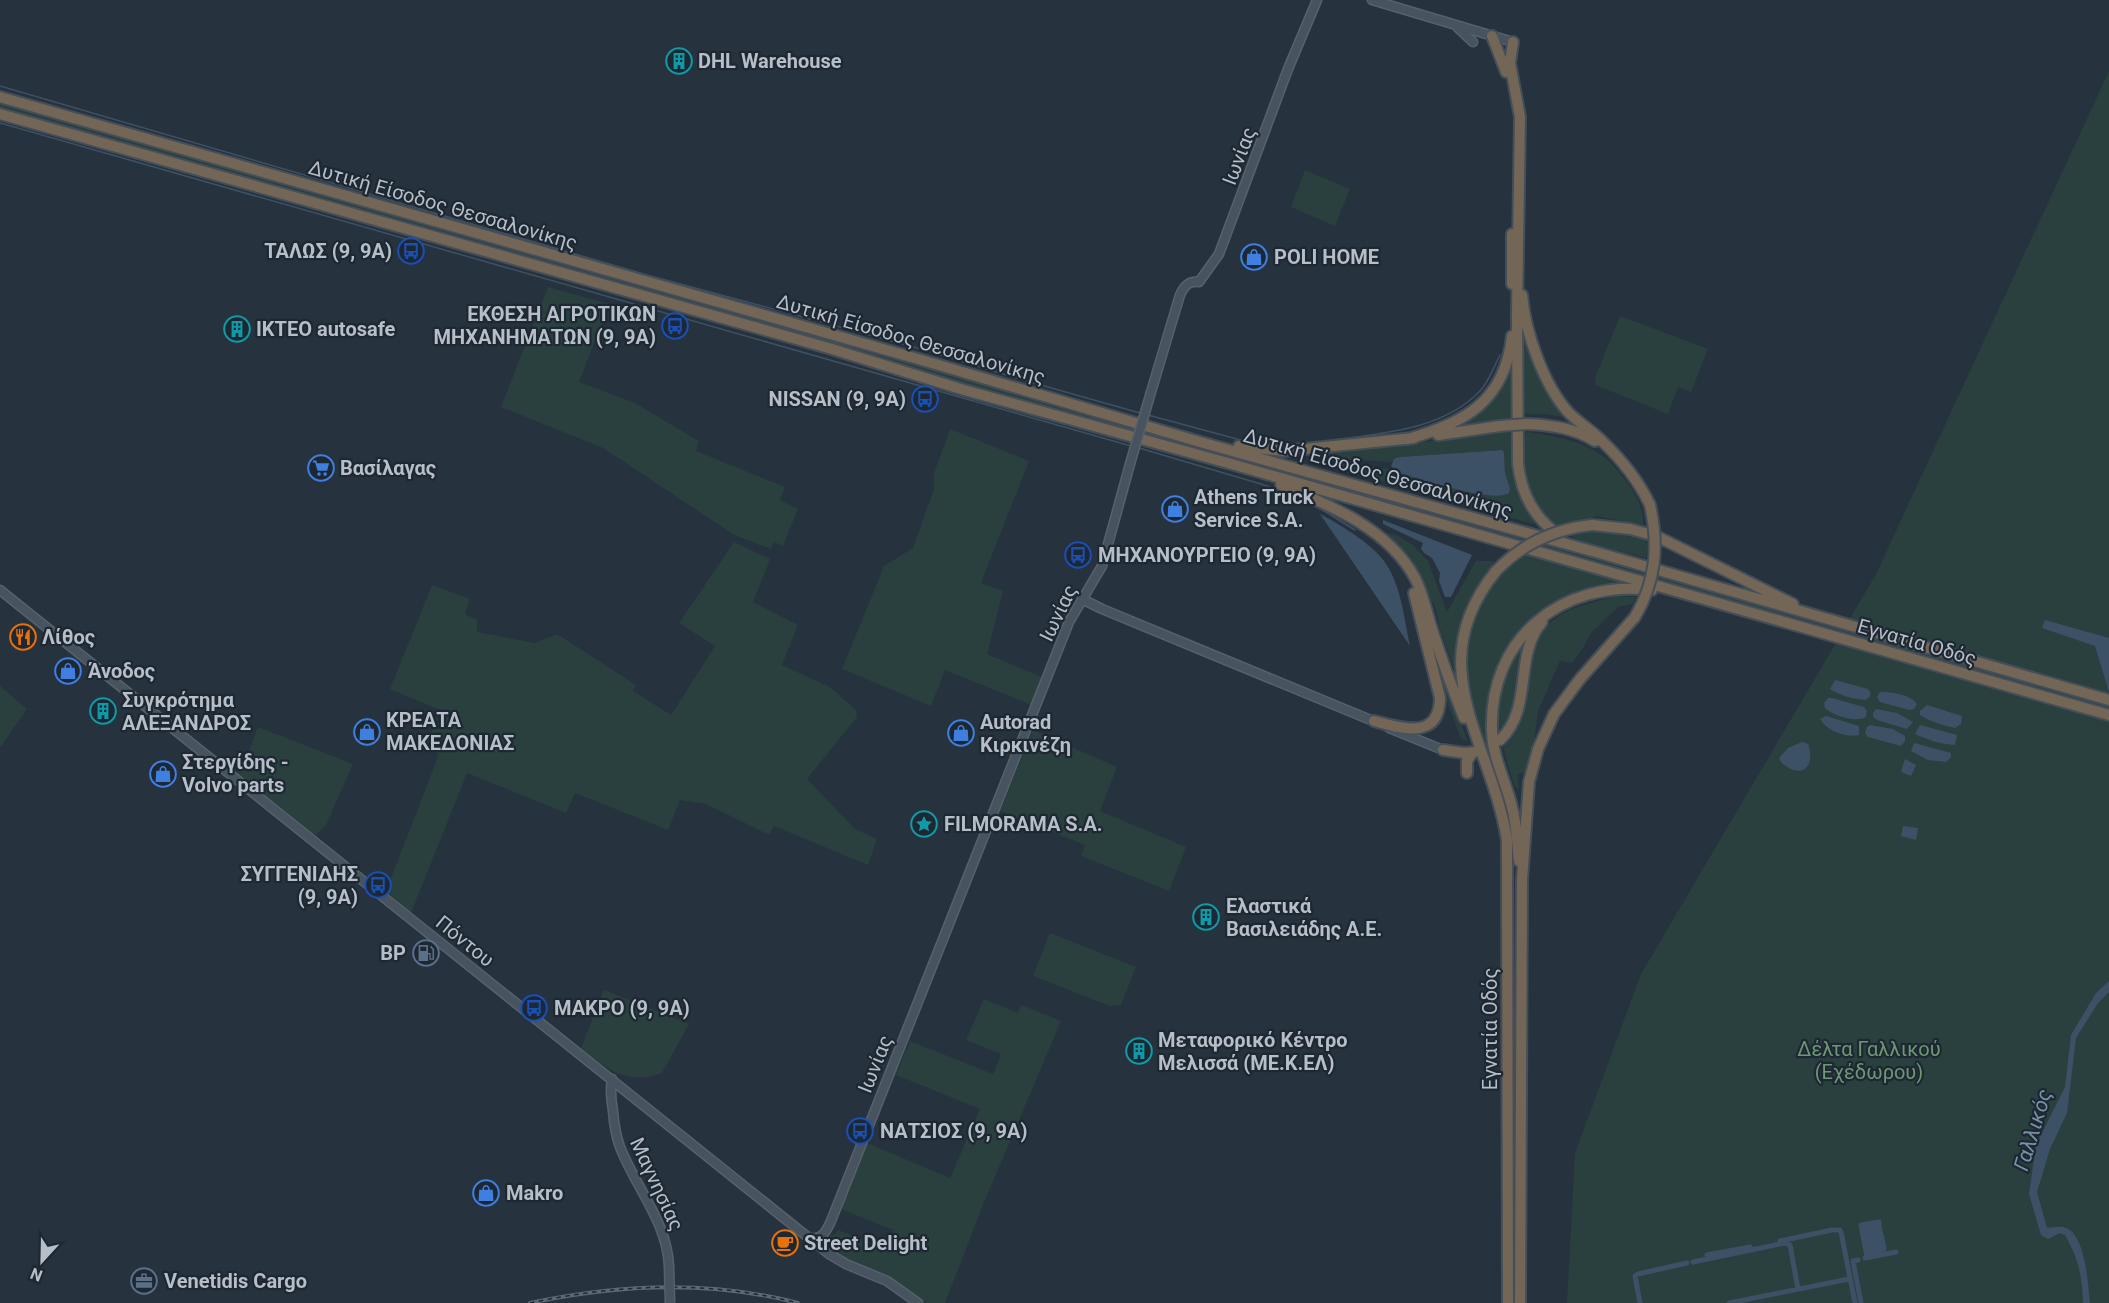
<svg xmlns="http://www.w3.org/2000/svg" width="2109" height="1303" font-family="Roboto,sans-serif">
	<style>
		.green { fill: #29403f }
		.water { fill: #3c5165 }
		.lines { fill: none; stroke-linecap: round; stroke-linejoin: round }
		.stream { stroke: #3c5165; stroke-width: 1.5 }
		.canal { stroke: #3c5165; stroke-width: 5 }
		.secondary-casing { stroke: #57616b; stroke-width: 11 }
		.highway-casing { stroke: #444e58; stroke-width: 14 }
		.secondary { stroke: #485360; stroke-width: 8 }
		.highway { stroke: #736657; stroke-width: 10 }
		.rail-casing { stroke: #5c6874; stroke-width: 4 }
		.rail { stroke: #1e2833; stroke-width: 1.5; stroke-dasharray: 4.5; stroke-linecap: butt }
		.secondary-bridge-casing { stroke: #57616b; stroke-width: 11; stroke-linecap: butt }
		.highway-bridge-casing { stroke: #444e58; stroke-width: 14; stroke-linecap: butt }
		.secondary-bridge { stroke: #485360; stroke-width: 8 }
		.highway-bridge { stroke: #736657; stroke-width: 10 }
		.labels { text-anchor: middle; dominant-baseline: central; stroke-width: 4.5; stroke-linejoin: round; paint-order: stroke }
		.poi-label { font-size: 20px; font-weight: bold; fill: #b6bec8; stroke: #1e2833; text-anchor: start }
		.street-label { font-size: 20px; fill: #b6bec8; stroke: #1e2833 }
		.park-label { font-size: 20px; fill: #6e9874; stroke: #1e2833 }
		.water-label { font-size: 21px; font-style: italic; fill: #7892aa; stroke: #1e2833 }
	</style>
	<rect width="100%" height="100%" fill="#26323d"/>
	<path class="green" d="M2109,71V1303H1567L1575,1153L1641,974L1840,636L0,109V102L1844,628L1875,576Z
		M1305,170L1350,189L1335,226L1291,207Z
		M548,287L609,304L579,382L635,403L699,441L696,451L785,487L780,500L798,509L783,546L774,542L771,549L734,535L603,448L501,407Z
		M1620,316L1708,349L1691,392L1678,387L1668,414L1595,385L1596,375Z
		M1524,326L1565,416V417L1543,414H1523L1522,327Z
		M1512,361L1513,416L1507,419L1456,427Z
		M950,429L1029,461L981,583L1003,591L987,654L1044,678L1034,706L945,670L931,706L842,669L884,566L913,548L934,489V473Z
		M1510,432L1514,434L1515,443L1537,520L1533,524L1328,466L1334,463L1392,469L1396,472L1510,488L1505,473L1504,452L1502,450L1400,457L1391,462L1322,458L1319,454Z
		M1526,432C1551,435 1580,440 1601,455C1612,461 1619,473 1627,482C1636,494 1644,509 1643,525L1596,516L1589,519L1591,532H1601L1646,539L1648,548L1646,558C1625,552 1588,547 1571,536C1534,514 1517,473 1526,432Z
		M1387,533L1397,535L1413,545L1428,561L1447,612L1476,561H1494C1481,589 1461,614 1457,646C1456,655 1458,665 1458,674H1456L1440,629L1436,610L1413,563L1386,537Z
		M734,542L770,559L753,602L798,625L782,665L830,687L856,710L857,717L807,779L855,829L877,839L868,865L774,826L769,835L706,804L680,800L668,830L575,793L566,813L467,773L411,913L386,891L439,754L420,745L447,713L390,689L432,585L470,599L465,614L477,620V632L535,643L557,634L636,685L633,691L671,715L715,646L679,623Z
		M1523,553L1638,583C1587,583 1549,597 1516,637L1488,739L1485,740C1480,724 1473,708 1470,691C1461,651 1472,606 1499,574C1505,566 1515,560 1523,553Z
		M1616,596L1636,597L1633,604L1618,607L1590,634L1585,645L1572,663L1560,661L1538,711L1533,752L1527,772L1518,774L1519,790L1514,785L1503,748C1509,739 1517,731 1521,721C1527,707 1527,690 1529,675C1538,614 1562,611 1616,596Z
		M1532,631L1519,700L1500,736C1495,692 1506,665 1532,631Z
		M1431,641L1468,742L1461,739L1440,683Z
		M0,686L27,709L0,748Z
		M258,727L353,764L326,825L315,836L237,773L244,763Z
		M1033,730L1117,767L1100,811L1186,847L1169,891L1081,856L1085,845L1000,811Z
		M1050,933L1136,967L1121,1005L1110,1006L1033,976Z
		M604,990L689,1024L662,1073C627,1086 607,1069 581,1048Z
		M984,999L1018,1013L1021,1005L1061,1021L983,1205L945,1303H926L889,1278L838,1256L826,1247L825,1242L828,1236L835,1234L838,1230L885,1248L893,1230L841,1209L867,1143L950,1178L980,1109L896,1075L910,1041L993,1074L1001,1054L966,1040Z"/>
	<path class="water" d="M1502,450L1504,452L1505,473L1510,488L1509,493C1493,504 1418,478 1396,472L1391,466L1394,459L1400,457Z
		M1320,514C1339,524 1371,543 1384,561C1401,584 1404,618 1410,646Z
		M1383,520L1472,555L1451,597H1445L1439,581L1440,573L1432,558L1424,553L1421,549L1423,543L1383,524Z
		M2045,620L2109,638V692L2095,646L2042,628Z
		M1835,680L1868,689L1870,692V696L1866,700C1853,699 1841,696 1830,689Z
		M1880,692C1892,692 1910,694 1917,704L1914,709L1909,710L1880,702L1877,697Z
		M1832,698L1864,707L1867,711L1866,717C1855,723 1834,716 1825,708L1824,703L1828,698Z
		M1927,705L1962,716L1961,724L1955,728C1942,725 1931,722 1920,715V711Z
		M1876,709L1897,713L1913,722L1907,729L1877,720L1873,717V713Z
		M1826,716L1859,726V735C1846,738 1827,731 1820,719Z
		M1870,725L1893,729L1905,736V741L1901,746L1868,737L1865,733L1867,727Z
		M1920,725L1957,735L1955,745C1940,744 1928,740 1915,734Z
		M1802,742L1808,744C1814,759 1808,778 1789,768C1784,765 1781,763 1779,758L1788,748Z
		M1914,743L1951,753V757L1946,762L1928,760L1911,751Z
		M1905,759L1916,765L1911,776L1901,772Z
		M1903,826L1918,828L1916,840L1901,836Z
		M2109,981V992L2098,1003L2076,1038L2067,1113L2050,1149L2037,1192L2047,1228C2055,1227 2064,1225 2070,1230C2086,1243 2088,1284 2090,1303H2083C2082,1276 2079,1260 2065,1235L2060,1233L2048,1239L2041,1235L2029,1194L2036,1145L2065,1087L2071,1035L2096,993Z"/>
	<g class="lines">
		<path class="stream" d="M0,86L647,275L925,350L1016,378L1140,413
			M0,123L1131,446
			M1148,415L1248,442
			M1321,442C1374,433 1440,433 1480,391C1489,382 1494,366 1500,355
			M1276,445L1301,444
			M1139,448L1261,484L1295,496
			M1299,498L1326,512L1355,530"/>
		<path class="canal" d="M1835,1230H1840L1841,1232L1855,1303
			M1780,1241L1832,1230
			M1707,1255L1750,1247
			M1867,1257L1861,1225L1879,1222V1225L1864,1227V1229L1879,1227L1880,1229L1865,1232V1234L1880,1232L1881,1234L1866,1237L1867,1240L1882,1237V1239L1867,1242L1868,1245L1883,1242V1244L1868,1247V1250L1884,1247V1249L1869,1252
			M1865,1258L1896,1252
			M1858,1260L1853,1261L1861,1303
			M1693,1262L1785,1243L1790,1245L1798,1289
			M1640,1303L1635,1276L1638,1274L1687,1263
			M1729,1303L1849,1279"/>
		<g class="secondary-casing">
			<path id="secondary" d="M1372,0L1513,42
				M1458,28L1473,42
				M1151,392L1180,295C1184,286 1189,280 1199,282L1219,254L1288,69L1317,0
				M0,590L829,1254L846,1264L887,1281L918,1303
				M1082,599L1102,609L1378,723
				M1389,728L1443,750
				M612,1079C610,1090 611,1100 613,1111C614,1124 616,1136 620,1147C636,1188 667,1222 669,1266
				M811,1238C822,1240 827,1230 831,1221L1069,622L1102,566L1130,464"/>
		</g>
		<g class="highway-casing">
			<path id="highway" d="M1492,36L1506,72
				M1513,42L1510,63L1520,117L1517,314L1518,463C1521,494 1535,519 1560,536
				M0,97L925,361L1200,442L1599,553L2109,700
				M0,114L832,349L964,390L1228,463L2109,715
				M1512,234V284
				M1522,295C1525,332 1544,386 1569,413C1579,423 1591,430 1601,440C1621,459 1638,479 1650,505
				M1527,424C1551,425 1574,428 1595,441
				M1438,435L1500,426
				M1408,439C1465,423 1505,401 1512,336
				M1239,446L1284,451L1414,438
				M1281,485C1330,505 1389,529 1415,578C1423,593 1426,610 1431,626C1441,657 1452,688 1464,718
				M1592,525L1630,529L1656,536L1793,604
				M1496,571C1419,666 1491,741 1507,840L1508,1303
				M1374,721C1401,728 1439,741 1440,698L1414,593
				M1500,740C1534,708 1513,656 1542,622
				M1443,750L1464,753L1475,752
				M1467,773V761L1472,753
				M1519,861C1517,843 1517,825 1512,807C1506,782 1493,758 1492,732C1488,639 1561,579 1652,590
				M1520,1303L1522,880L1529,782L1538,749L1554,714L1580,679L1635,617"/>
		</g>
		<use href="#secondary" class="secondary"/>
		<use href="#highway" class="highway"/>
		<g class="rail-casing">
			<path id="rail" d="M530,1303C618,1284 710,1280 798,1303"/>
		</g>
		<use href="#rail" class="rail"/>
		<g class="secondary-bridge-casing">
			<path id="secondary-bridge" d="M1130,464L1151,392
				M669,1266L670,1303"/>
		</g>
		<g class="highway-bridge-casing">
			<path id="highway-bridge" d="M1500,426L1527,424
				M1496,571C1522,544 1554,529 1592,525
				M1635,617C1656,581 1659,546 1650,505"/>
		</g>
		<use href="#secondary-bridge" class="secondary-bridge"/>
		<use href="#highway-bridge" class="highway-bridge"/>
	</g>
	<defs>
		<g id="building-ring" transform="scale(1.35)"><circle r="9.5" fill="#1e2833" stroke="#0f9aa8" stroke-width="1.5"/><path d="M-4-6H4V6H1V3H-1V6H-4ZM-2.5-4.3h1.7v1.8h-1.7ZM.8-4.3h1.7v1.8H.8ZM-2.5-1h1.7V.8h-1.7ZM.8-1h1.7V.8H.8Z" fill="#0f9aa8"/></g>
		<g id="bus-ring" transform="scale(1.35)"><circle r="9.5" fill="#1e2833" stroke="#1a4fb4" stroke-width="1.5"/><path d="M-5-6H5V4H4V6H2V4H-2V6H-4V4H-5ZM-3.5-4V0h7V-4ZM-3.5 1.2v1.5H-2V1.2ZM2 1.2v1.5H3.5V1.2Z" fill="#1a4fb4"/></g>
		<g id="shop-ring" transform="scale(1.35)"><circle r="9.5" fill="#1e2833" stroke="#3f7fe0" stroke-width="1.5"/><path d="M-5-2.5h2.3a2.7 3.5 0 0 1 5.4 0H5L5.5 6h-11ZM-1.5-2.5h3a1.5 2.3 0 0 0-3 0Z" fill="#3f7fe0"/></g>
		<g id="supermarket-ring" transform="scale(1.35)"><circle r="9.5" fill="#1e2833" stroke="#3f7fe0" stroke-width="1.5"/><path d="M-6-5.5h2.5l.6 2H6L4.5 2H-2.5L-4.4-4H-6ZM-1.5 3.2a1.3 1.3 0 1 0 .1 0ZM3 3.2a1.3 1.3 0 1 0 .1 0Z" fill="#3f7fe0"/></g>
		<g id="restaurant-ring" transform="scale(1.35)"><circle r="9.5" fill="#1e2833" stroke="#e8710a" stroke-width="1.5"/><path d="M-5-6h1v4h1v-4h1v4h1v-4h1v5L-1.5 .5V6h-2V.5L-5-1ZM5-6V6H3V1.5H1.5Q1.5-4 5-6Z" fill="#e8710a"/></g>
		<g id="sight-ring" transform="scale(1.35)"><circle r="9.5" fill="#1e2833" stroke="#0f9aa8" stroke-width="1.5"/><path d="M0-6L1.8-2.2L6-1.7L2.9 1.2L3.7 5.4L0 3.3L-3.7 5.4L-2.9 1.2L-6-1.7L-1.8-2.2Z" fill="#0f9aa8"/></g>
		<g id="fuel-ring" transform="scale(1.35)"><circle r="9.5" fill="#1e2833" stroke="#5c6f8a" stroke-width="1.5"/><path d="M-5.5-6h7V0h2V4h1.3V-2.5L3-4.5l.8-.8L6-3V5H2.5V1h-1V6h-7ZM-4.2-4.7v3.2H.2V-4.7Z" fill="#5c6f8a"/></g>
		<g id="cafe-ring" transform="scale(1.35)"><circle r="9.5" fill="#1e2833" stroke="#e8710a" stroke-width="1.5"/><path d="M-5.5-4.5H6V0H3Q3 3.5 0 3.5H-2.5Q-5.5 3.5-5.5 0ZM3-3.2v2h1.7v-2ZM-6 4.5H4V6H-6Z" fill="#e8710a"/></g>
		<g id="office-ring" transform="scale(1.35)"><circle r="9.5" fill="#1e2833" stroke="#5c6f8a" stroke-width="1.5"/><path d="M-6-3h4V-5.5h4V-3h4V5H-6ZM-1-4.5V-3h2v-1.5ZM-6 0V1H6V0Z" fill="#5c6f8a"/></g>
	</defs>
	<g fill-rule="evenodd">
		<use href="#building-ring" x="679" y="61"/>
		<use href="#bus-ring" x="411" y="251"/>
		<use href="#shop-ring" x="1254" y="257"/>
		<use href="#bus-ring" x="675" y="326"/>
		<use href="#building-ring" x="237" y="329"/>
		<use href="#bus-ring" x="925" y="399"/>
		<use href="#supermarket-ring" x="321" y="468"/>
		<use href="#shop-ring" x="1175" y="509"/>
		<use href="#bus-ring" x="1078" y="555"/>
		<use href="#restaurant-ring" x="23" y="637"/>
		<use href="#shop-ring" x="68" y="671"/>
		<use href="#building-ring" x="103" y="711"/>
		<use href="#shop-ring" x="367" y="732"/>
		<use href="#shop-ring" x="961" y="733"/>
		<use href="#shop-ring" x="163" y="774"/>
		<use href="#sight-ring" x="924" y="824"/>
		<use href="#bus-ring" x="378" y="885"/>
		<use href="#building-ring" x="1206" y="917"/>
		<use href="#fuel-ring" x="426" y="953"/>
		<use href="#bus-ring" x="534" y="1008"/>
		<use href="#building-ring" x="1139" y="1051"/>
		<use href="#bus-ring" x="860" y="1131"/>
		<use href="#shop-ring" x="486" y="1193"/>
		<use href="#cafe-ring" x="785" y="1243"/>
		<use href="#office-ring" x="144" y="1281"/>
	</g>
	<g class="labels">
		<g class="poi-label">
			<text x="698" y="61">DHL Warehouse</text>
			<text x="392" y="251" text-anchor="end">ΤΑΛΩΣ (9, 9Α)</text>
			<text x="1274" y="257">POLI HOME</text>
			<text x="656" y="314" text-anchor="end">ΕΚΘΕΣΗ ΑΓΡΟΤΙΚΩΝ<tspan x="656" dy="23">ΜΗΧΑΝΗΜΑΤΩΝ (9, 9Α)</tspan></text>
			<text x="256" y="329">ΙΚΤΕΟ autosafe</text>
			<text x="906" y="399" text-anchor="end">NISSAN (9, 9Α)</text>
			<text x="340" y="468">Βασίλαγας</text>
			<text x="1194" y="497">Athens Truck<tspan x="1194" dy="23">Service S.A.</tspan></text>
			<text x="1098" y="555">ΜΗΧΑΝΟΥΡΓΕΙΟ (9, 9Α)</text>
			<text x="42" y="637">Λίθος</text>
			<text x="88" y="671">Άνοδος</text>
			<text x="122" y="700">Συγκρότημα<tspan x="122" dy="23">ΑΛΕΞΑΝΔΡΟΣ</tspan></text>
			<text x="386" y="720">ΚΡΕΑΤΑ<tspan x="386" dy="23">ΜΑΚΕΔΟΝΙΑΣ</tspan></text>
			<text x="980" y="722">Autorad<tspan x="980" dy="23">Κιρκινέζη</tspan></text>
			<text x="182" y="762">Στεργίδης -<tspan x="182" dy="23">Volvo parts</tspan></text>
			<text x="944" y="824">FILMORAMA S.A.</text>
			<text x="358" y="874" text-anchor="end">ΣΥΓΓΕΝΙΔΗΣ<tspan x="358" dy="23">(9, 9Α)</tspan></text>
			<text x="1226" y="906">Ελαστικά<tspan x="1226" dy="23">Βασιλειάδης Α.Ε.</tspan></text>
			<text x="406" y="953" text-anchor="end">BP</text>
			<text x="554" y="1008">ΜΑΚΡΟ (9, 9Α)</text>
			<text x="1158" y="1040">Μεταφορικό Κέντρο<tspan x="1158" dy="23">Μελισσά (ΜΕ.Κ.ΕΛ)</tspan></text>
			<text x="880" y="1131">ΝΑΤΣΙΟΣ (9, 9Α)</text>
			<text x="506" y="1193">Makro</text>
			<text x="804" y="1243">Street Delight</text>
			<text x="164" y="1281">Venetidis Cargo</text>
		</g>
		<g class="street-label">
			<text transform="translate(1239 156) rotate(-69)">Ιωνίας</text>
			<text transform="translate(443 205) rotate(16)">Δυτική Είσοδος Θεσσαλονίκης</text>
			<text transform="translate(911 339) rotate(16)">Δυτική Είσοδος Θεσσαλονίκης</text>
			<text transform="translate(1378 473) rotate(16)">Δυτική Είσοδος Θεσσαλονίκης</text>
			<text transform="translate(1058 613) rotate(-64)">Ιωνίας</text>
			<text transform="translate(1917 642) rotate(16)">Εγνατία Οδός</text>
			<text transform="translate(465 941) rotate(39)">Πόντου</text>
			<text transform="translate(1490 1029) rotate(-90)">Εγνατία Οδός</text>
			<text transform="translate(875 1064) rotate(-68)">Ιωνίας</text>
			<text transform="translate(657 1184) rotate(65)">Μαγνησίας</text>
		</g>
		<g class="park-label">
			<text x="1869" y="1049">Δέλτα Γαλλικού<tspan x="1869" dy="23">(Εχέδωρου)</tspan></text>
		</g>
		<g class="water-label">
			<text transform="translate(2033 1130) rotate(-73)">Γαλλικός</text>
		</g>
	</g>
	<g transform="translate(42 1261) rotate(202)" stroke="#1e2833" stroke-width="4.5" paint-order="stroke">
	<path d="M0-4.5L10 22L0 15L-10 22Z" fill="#b6bec8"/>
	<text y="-9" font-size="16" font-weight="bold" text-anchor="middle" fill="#b6bec8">N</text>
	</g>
</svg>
